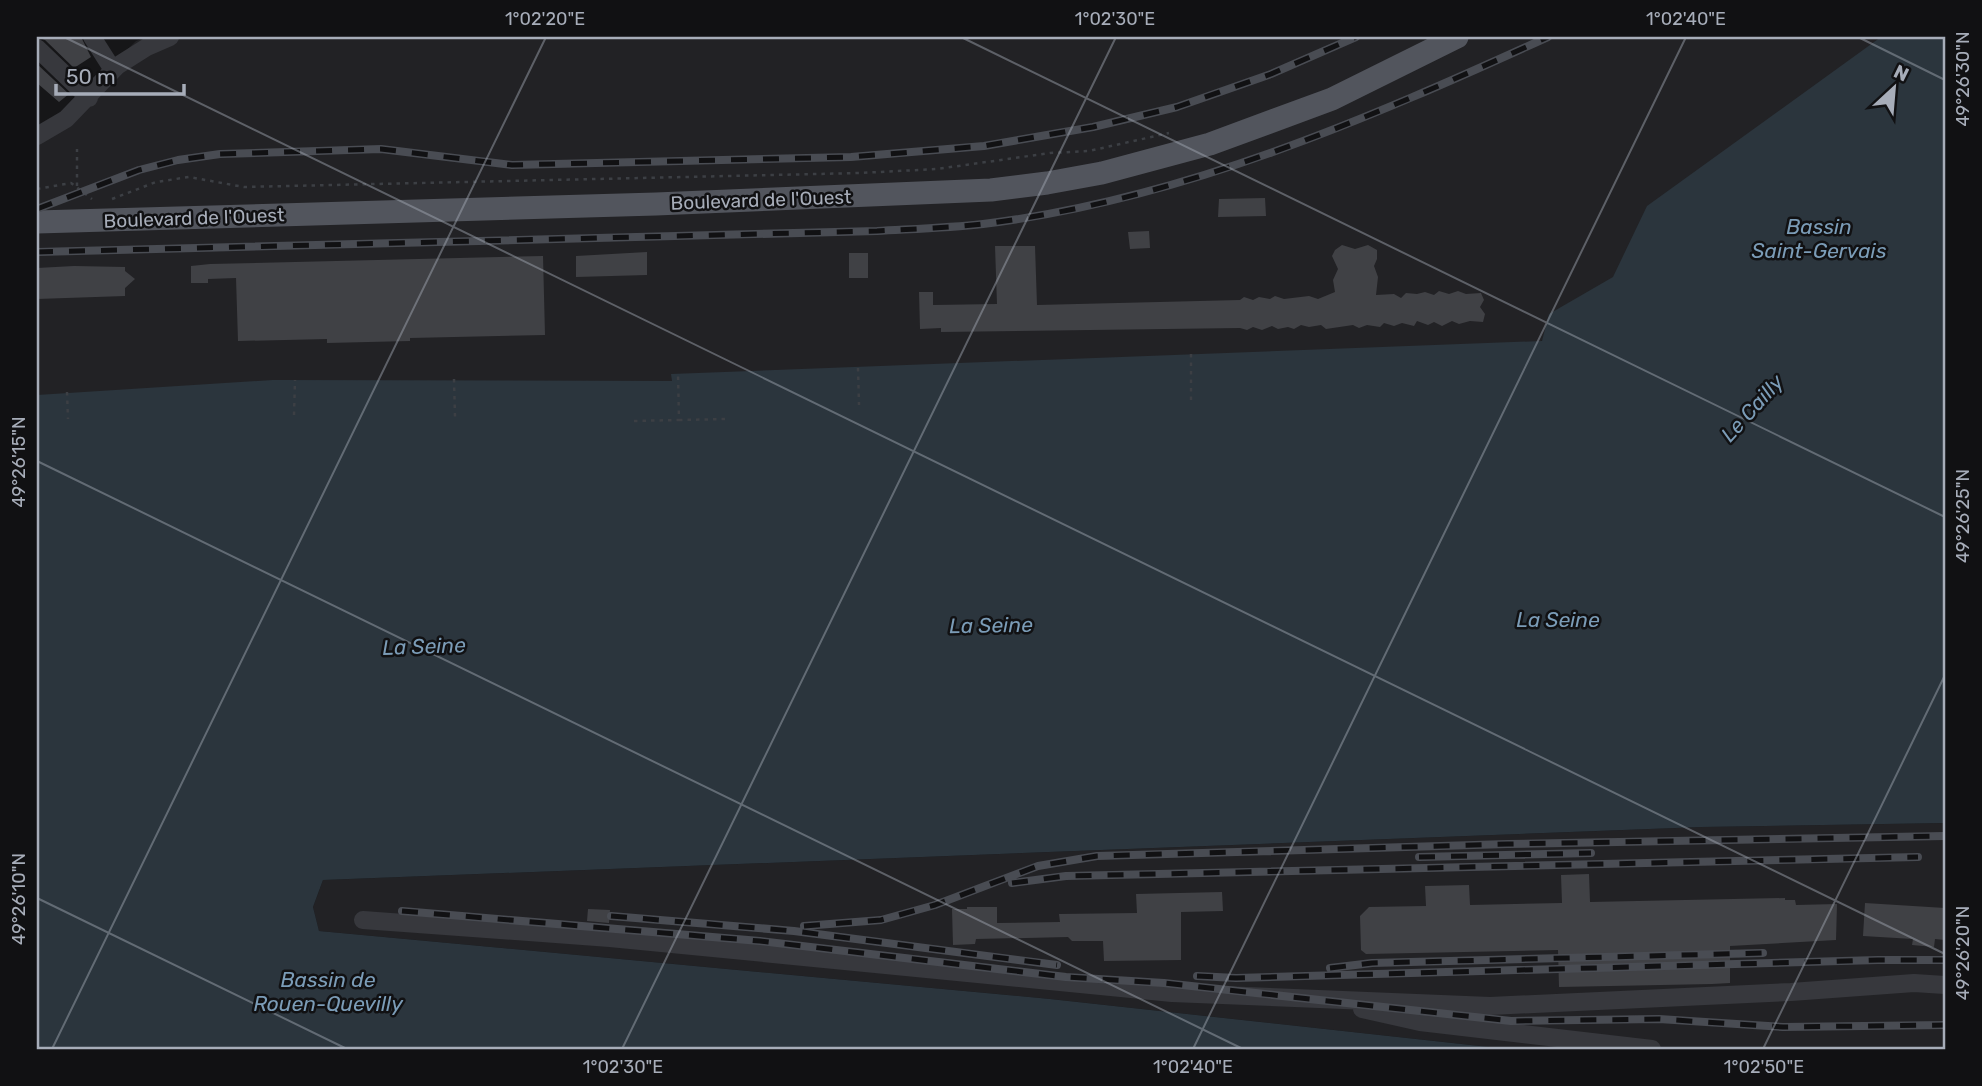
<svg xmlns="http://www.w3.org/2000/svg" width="1982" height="1086" font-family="Rubik,sans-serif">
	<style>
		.built { fill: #222225 }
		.water { fill: #2b353d }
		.building { fill: #404145 }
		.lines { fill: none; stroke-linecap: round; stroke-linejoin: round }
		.path { stroke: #3c3f44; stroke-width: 2.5; stroke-dasharray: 3.5 5; stroke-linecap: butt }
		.minor { stroke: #37383d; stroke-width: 18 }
		.major { stroke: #52555d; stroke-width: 23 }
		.rail-casing { stroke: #494c53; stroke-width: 8 }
		.rail { stroke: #111113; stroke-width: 5; stroke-dasharray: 16; stroke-linecap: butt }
		.ticks { fill: none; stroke: #a7adb9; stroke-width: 2; stroke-opacity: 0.45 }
		.labels { text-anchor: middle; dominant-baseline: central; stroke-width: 5; stroke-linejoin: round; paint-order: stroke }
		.street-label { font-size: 19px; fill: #a7adb9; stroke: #111113 }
		.water-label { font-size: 21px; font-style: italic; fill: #7b9cb7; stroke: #111113 }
		.neatline { fill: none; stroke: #a7adb9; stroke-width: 2.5 }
		.ticks-label { font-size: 18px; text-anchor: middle; fill: #a7adb9 }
	</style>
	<rect width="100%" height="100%" fill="#161618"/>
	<path class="built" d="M146,37H1945L1866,86L1536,345L37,445V126L64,112L136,41Z
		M1945,823V1049H1507L1050,999L319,931L313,907L323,880L1702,827Z"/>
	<path class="water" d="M1881,37H1945V823L1702,827L323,880L313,907L319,931L1050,999L1507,1049H37V395L273,380L672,381L671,374L1542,341L1549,314L1613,277L1647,206Z"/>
	<path class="building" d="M37,37H81L91,57L74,68L45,40Z
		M37,64L69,94L59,102L37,83Z
		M1265,198L1266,216L1218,217L1219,199Z
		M1149,231L1150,248L1130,249L1128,232Z
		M1342,245L1355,249L1368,245L1377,250V259L1374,266L1378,277L1376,295L1394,294L1401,298L1406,293L1417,294L1425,292L1434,295L1439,291L1449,294L1458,291L1466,294L1481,293L1484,300L1480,307L1485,314L1483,322L1470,321L1459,324L1452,321L1442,326L1434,322L1428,325L1417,321L1414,326L1402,323L1394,326L1384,323L1380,327L1367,325L1359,328L1353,325L1326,329L1321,325L1309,327L1301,325L1294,329L1288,327L1278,329L1272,326L1262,330L1253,327L1247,330L1240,328L941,332V328L920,329L919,292H933V305L997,304L995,246H1035L1037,305L1240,300L1244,297L1253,300L1259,297L1270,299L1275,296L1284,299L1309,296L1318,299L1335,292L1333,280L1338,269L1332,256L1335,250Z
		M647,252V275L576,277V256Z
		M849,253H868V278H849Z
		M543,256L545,335L410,338V341L327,343V339L238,341L236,278L208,279V283H191V266L210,264Z
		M74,266L125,267V271L135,279L125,288V296L37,299V268Z
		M1589,874L1590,902L1785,898V900H1795L1796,905L1837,904L1836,940L1730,946V983L1712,984L1559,987L1558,950L1366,954L1361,950L1360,916L1369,907L1426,906L1425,886L1469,885L1470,905L1562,903L1561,875Z
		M1222,892L1223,911L1181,912V960L1104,961L1103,941H1072L1068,937L976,939L975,944L953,945L952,909H967V907H997V923L1060,922L1059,914L1137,913L1136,894Z
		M1865,903L1945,908V940L1935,939L1934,947L1912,945L1913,939L1863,936Z
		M588,909L610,910L609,923L587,921Z"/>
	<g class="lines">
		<path class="path" d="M77,186V149
			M37,189L71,183L92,199
			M112,199L156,182L189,177L244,187L860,173L937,169L1050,153L1089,151L1169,133
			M858,368L859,405
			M454,379L455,417
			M67,392L68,419
			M1191,400V354
			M294,415L295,380
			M679,420L727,419
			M634,421L679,420L678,374"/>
		<path class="minor" d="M92,37L113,70
			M37,48L89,98
			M37,136L66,119L117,66L147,47L170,37
			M363,920L610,938L1172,993L1490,1006L1791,992L1914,983L1945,985
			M1362,1009L1420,1022L1652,1049"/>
		<path class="major" d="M37,222L656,204L991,190L1047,183L1102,173L1210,144L1332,99L1457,37"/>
		<g class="rail-casing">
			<path id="rail" d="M37,209L139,170L178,160L220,154L381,149L512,165L851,157L984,146L1093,127L1177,107L1271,74L1356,37
				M37,252L877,231C912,229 948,228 983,224C1181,200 1368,119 1548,37
				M1419,857L1591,853
				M1012,883L1066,876L1918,857
				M402,911L760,941L1066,977L1164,983L1511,1021L1659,1019L1783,1027L1945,1025
				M611,916L794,931L1057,965
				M804,926L881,920L935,905L1038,866L1097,856L1508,844L1945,836
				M1330,968L1372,963L1763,953
				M1197,976L1236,978L1878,960H1945"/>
		</g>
		<use href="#rail" class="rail"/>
	</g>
	<path class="ticks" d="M64,37L1945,954M961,37L1945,517M1858,37L1945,80M37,461L1243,1049M37,898L347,1049M52,1049L546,37M622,1049L1116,37M1193,1049L1686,37M1763,1049L1945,675"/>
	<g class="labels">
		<g class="street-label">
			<text transform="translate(761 200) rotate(-2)">Boulevard de l'Ouest</text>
			<text transform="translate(194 218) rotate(-2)">Boulevard de l'Ouest</text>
		</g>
		<g class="water-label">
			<text x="1819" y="226">Bassin<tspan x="1819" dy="24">Saint-Gervais</tspan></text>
			<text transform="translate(1752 408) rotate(-48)">Le Cailly</text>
			<text x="1558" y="619">La Seine</text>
			<text transform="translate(991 625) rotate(-1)">La Seine</text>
			<text transform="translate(424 646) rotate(-2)">La Seine</text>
			<text x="328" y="979">Bassin de<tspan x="328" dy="24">Rouen-Quevilly</tspan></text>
		</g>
	</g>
	<rect width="1982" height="1086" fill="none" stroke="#111113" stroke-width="77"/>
	<g transform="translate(1894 88) rotate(26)" stroke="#111113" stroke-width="5" paint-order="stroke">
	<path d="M0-5L12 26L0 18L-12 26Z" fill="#a7adb9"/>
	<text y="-10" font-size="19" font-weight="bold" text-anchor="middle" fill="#a7adb9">N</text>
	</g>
	<path d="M56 84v10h128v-10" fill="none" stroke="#a7adb9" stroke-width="3.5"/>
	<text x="66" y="84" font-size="21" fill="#a7adb9" stroke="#111113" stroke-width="5" paint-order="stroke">50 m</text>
	<rect x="38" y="38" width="1906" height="1010" class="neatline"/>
	<g class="ticks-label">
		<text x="545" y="25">1°02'20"E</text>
		<text x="1115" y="25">1°02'30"E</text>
		<text x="1686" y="25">1°02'40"E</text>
		<text transform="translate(1963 79) rotate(-90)" y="6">49°26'30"N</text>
		<text transform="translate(19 462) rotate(-90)" y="6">49°26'15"N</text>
		<text transform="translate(1963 516) rotate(-90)" y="6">49°26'25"N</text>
		<text transform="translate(19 899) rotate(-90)" y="6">49°26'10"N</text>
		<text transform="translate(1963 953) rotate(-90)" y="6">49°26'20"N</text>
		<text x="623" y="1073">1°02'30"E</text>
		<text x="1193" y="1073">1°02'40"E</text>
		<text x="1764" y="1073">1°02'50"E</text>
	</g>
</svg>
